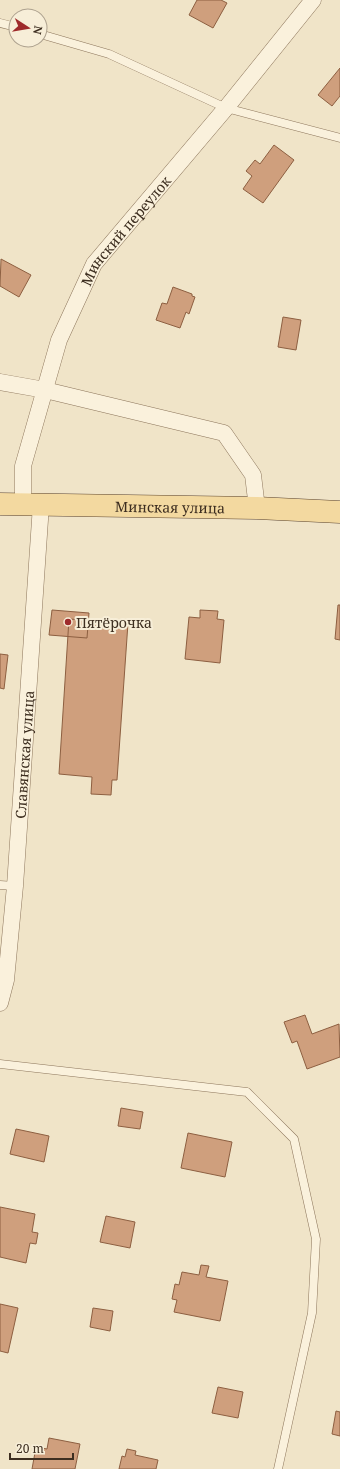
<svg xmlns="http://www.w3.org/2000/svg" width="340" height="1469" font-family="'Noto Serif',serif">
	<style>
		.building { fill: #cf9f7d; stroke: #8d5f41 }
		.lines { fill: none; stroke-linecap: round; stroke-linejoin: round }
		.lane-casing { stroke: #8d765c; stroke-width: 9 }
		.street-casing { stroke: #8d765c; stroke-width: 17 }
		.primary-casing { stroke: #5b4430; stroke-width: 23 }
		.lane { stroke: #faf1dc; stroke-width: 8 }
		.street { stroke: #faf1dc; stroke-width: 16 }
		.primary { stroke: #f3d9a0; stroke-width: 22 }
		.poi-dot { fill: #9e2a2b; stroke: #f7eed8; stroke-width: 1.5 }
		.labels { text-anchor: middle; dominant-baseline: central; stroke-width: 4; stroke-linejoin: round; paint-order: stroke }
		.street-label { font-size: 14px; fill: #3d2e20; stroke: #f7eed8 }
		.poi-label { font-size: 14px; fill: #3d2e20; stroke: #f7eed8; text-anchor: start }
	</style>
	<rect width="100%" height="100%" fill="#f0e4c8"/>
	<path class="building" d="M197,0H221L227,3L213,28L189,15Z
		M340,68V96L332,106L318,95Z
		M274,145L294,160L263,203L243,189L252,176L246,171L255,160L260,164Z
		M1,259L31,275L19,297L0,286Z
		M173,287L192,294V296L195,297L189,314L186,312L180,328L156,320L162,303L167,304Z
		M283,317L301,320L296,350L278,347Z
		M338,605H340V640L335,639Z
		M52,610L89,613L87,638L49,635Z
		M200,610L218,611L217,619L224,620L220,663L185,659L189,617L200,618Z
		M69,619L128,623L117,780H112L111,795L91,794L92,777L59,774Z
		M0,654L8,655L4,689L0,688Z
		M305,1015L312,1034L339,1024L340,1057L307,1069L297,1041L292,1043L284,1022Z
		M121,1108L143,1112L140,1129L118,1126Z
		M16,1129L49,1136L44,1162L10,1154Z
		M188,1133L232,1142L225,1177L181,1168Z
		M0,1207L35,1214L32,1232L38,1233L36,1244L30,1243L26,1263L0,1257Z
		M106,1216L135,1222L130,1248L100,1242Z
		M201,1265L209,1266L206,1277L228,1281L220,1321L174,1312L177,1300L172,1299L175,1284L179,1285L182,1272L199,1275Z
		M0,1304L18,1308L8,1353L0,1351Z
		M93,1308L113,1311L110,1331L90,1327Z
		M218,1387L243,1392L238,1418L212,1413Z
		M336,1411L340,1412V1436L332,1434Z
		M49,1438L80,1444L75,1469H32L36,1447L47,1449Z
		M127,1449L136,1451L135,1455L158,1460L156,1469H119L122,1456L125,1457Z"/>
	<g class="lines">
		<g class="lane-casing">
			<path id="lane" d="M0,23L16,27
				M40,34L109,54L226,108L340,138
				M0,885L15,886
				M0,1064L247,1092L294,1139L316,1239L312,1313L278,1469"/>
		</g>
		<g class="street-casing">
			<g id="street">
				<path d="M0,382L45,390L224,433L253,475L257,508"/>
				<path id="s1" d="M23,505V466L59,340L94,264L226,108L313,0"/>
				<path id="s2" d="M0,1003L6,980L15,886L41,505"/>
			</g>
		</g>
		<g class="primary-casing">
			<g id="primary">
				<path id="s3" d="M0,504L257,508L340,512"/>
			</g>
		</g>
		<use href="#lane" class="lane"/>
		<use href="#street" class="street"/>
		<use href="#primary" class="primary"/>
	</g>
	<circle class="poi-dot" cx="68" cy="622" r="4"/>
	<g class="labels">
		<g class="street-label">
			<text stroke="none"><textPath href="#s1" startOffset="299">Минский переулок</textPath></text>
			<text stroke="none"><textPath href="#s3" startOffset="170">Минская улица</textPath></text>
			<text stroke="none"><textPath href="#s2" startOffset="250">Славянская улица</textPath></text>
		</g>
		<g class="poi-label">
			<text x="76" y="622">Пятёрочка</text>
		</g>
	</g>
	<g transform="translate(28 28) rotate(102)"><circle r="19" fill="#f7eed8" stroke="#ada18e"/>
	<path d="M0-3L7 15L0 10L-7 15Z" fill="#9e2a2b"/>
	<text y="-6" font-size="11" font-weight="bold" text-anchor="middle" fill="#3d2e20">N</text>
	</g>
	<path d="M10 1453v6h63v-6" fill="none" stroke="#3d2e20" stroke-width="2"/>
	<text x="16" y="1453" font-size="12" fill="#3d2e20" stroke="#f7eed8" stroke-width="3" paint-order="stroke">20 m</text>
</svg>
